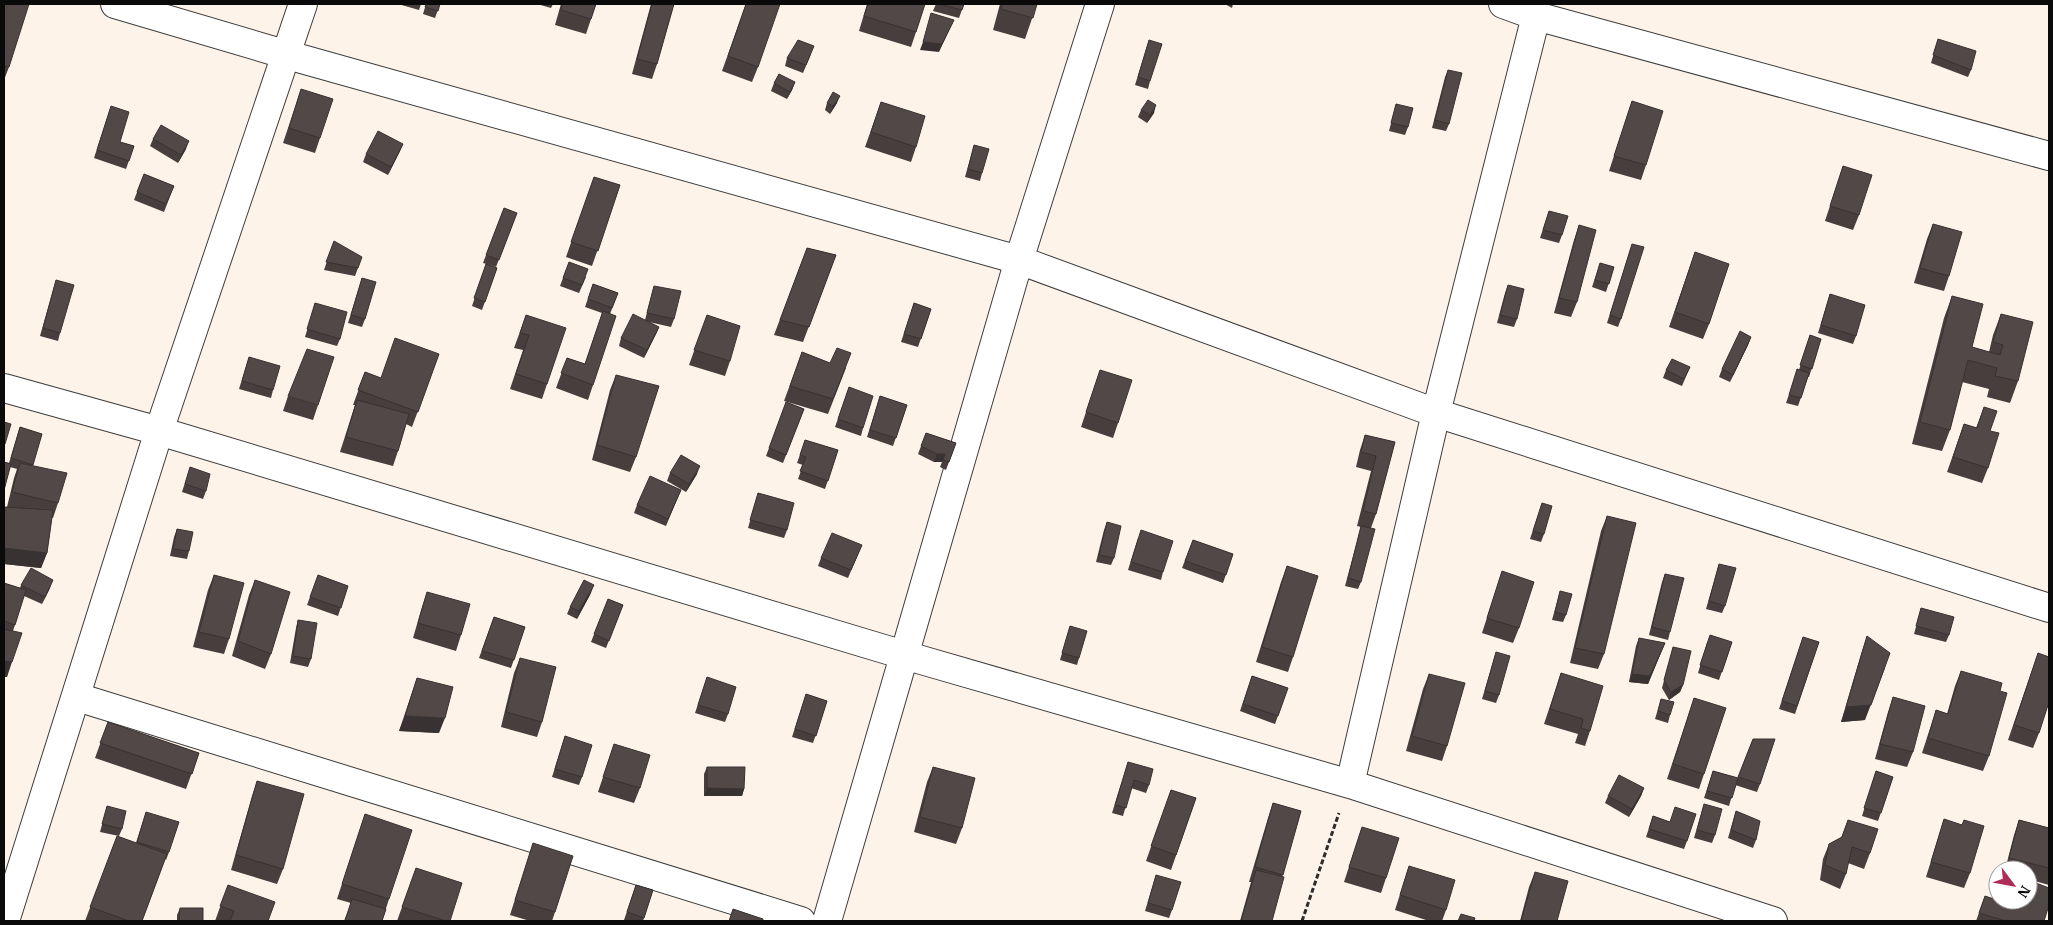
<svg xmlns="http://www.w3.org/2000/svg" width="2053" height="925" font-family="'IBM Plex Serif',serif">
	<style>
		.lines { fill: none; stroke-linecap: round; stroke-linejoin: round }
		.street-casing { stroke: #3d3d3d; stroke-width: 30 }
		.path { stroke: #2c2c2c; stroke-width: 3; stroke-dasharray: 5 2.5; stroke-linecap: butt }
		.street { stroke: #fff; stroke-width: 28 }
		.wall { fill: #473e3d }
		.shaded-wall { fill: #393232 }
		.building { fill: #524847; stroke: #393232 }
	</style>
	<rect width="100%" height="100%" fill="#fef3e8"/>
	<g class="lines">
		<g class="street-casing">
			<path id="street" d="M115,4L284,54L1019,260L1436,413L2049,608
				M1503,4L1536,16L2049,156
				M4,388L159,431L904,655L1350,784L1773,921
				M77,697L801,921
				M1350,784L1436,413L1536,16
				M5,921L159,431L303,4
				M827,921L1019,260L1100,4"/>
		</g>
		<path class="path" d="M1302,921L1339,813"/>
		<use href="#street" class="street"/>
	</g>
	<path class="wall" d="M4,4L9,67L4,80Z
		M398,4H421L419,10Z
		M426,4H440L435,18L423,14Z
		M537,4H553L551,8Z
		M561,4H596L586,34L555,25Z
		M651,4H674L657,64L652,79L632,74Z
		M746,4L758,67L752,82L722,71Z
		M867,4H925L916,32L911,47L859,31Z
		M936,4H964L959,18L933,11Z
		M1000,4H1037L1025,39L993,30Z
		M1225,4H1233L1232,8Z
		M1938,39L1971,70L1968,77L1931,63Z
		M1149,40L1150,81L1148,89L1135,85Z
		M811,54L803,73L785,66L787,58Z
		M1448,70L1449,124L1446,131L1432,128L1445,77Z
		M795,82L792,90L787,99L771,91L774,83Z
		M301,89L320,138L315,153L283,143Z
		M1632,101L1646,165L1641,180L1609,171Z
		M881,102L916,147L911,162L865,147Z
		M827,103H837L830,114L825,110Z
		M1396,104L1408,127L1405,135L1389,131Z
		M111,106L120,142L134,146L126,169L94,158Z
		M1141,110L1154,113L1147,123L1138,117Z
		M153,139L186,149L178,163L150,146Z
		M403,144L400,151L388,175L363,162L366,154Z
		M974,145L982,173L980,181L965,177Z
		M1843,166L1859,215L1853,230L1825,221Z
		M144,174L174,186L164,212L134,200Z
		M594,177L620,185L592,266L566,257Z
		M504,208L517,213L496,267L483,263Z
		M1549,211L1562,235L1559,243L1540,238Z
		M1933,224L1949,276L1944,291L1914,283L1927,239Z
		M1579,225L1577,302L1571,317L1554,313L1574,240Z
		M334,241L358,268L355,276L324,270Z
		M1632,244L1621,319L1618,327L1607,323Z
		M807,248L836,255L803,342L774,335Z
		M1695,252L1709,324L1703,339L1669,327Z
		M569,262L586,277L579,293L560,286Z
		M1600,263L1614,267L1606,292L1592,287Z
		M486,264L497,268L482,310L472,306Z
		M362,278L365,319L362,327L348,323Z
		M56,280L60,333L58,341L40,336Z
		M593,284L618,293L610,314L593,385L588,400L556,388L567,358L585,364L602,313L585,307Z
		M1508,285L1517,319L1514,327L1497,323L1505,293Z
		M654,286L674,319L671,327L649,322L659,327L656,334L644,358L619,346L621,338L645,320L652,293Z
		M1830,294L1856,336L1853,344L1818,333Z
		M1952,296L1972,347L1989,352L1993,335L2001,314L2018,381L2010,403L1987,397L1989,389L1962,382L1950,430L1942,451L1912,444L1944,318Z
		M315,303L340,339L337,346L305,337Z
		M914,303L931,309L918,347L901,342Z
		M526,315L547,384L542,399L510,389L523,350L514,348Z
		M707,315L730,361L725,376L689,365Z
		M1810,335L1821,339L1809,377H1808L1798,406L1786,403L1795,377L1799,370Z
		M1751,337L1748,345L1730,382L1719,377L1722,369Z
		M802,352L830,363L846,368L828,414L784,401Z
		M439,354L412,427L406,424L398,451L393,466L340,452L355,405H353L365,372L381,378Z
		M249,357L273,390L271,398L239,389Z
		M1690,367L1682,386L1663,378L1666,370Z
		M1100,370L1118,423L1113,438L1081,427Z
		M616,375L636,457L630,472L592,460L610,390Z
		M849,387L863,428L861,436L835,427Z
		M288,396L318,405L313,420L283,411Z
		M880,396L907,405L893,446L867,437Z
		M786,402L804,409L783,463L766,456Z
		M1984,407L1990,431L1988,468L1982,483L1947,472L1964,424L1976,428Z
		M20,427L42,434L32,466L58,503L53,518H52L47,553L41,568L4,564V507H7L14,478L17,469L10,467L4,491V462L9,463Z
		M926,433L956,443L946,470L940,467L942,462H934L918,454Z
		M1365,435L1395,442L1376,514L1371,528L1361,582L1358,589L1345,586L1361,527L1357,526L1371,471L1356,467L1360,450Z
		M805,440L838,450L825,489L798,479L803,465L797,463Z
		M190,467L206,491L203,499L182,492Z
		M670,473L697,474L686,492L667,481Z
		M681,490L666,526L634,513L637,505Z
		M758,493L787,530L784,538L748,528Z
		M1542,503L1544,534L1541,542L1530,539Z
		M1607,516L1604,654L1598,669L1570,663L1601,531Z
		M1107,522L1114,558L1111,565L1096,562L1104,530Z
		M177,529L189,551L187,559L170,556L174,537Z
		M1138,538L1163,572L1161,580L1128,570Z
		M1193,540L1233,554L1223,583L1182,568Z
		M862,545L848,578L818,566L821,558Z
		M1719,564L1725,606L1722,613L1706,609Z
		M1287,566L1293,657L1288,672L1256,662L1281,582Z
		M1502,571L1519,628L1513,643L1482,633Z
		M1665,574L1670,632L1668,640L1649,635L1662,582Z
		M214,575L229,639L224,654L193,647L208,590Z
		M318,575L348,586L338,616L307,605Z
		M255,580L271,654L265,669L232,656L249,595Z
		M4,583L20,588L21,585L50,588L42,604L24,596L13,631L7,677H4Z
		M1560,591L1566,615L1563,622L1552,620Z
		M427,592L461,635L456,651L413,638L422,607Z
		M591,593L577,619L567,614L570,607Z
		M608,599L623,605L606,648L591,642Z
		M1921,608L1949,635L1946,642L1914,634Z
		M494,617L525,627L511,668L479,658Z
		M298,620L311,659L308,667L290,663L296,628Z
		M1070,626L1079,658L1077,665L1060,660Z
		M1867,636L1865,720L1841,722L1862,651Z
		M1803,637L1819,642L1795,714L1779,709Z
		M1639,638L1665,643L1648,684L1629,682L1636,646Z
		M1732,642L1719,680L1698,673L1707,643Z
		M1673,647L1683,685L1680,692L1669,700L1662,688Z
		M1496,652L1499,695L1496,703L1482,699Z
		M2038,653L2039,733L2033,748L2008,740Z
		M520,658L542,722L537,737L501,727L514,673Z
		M1961,671L2000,691L1989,756L1983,771L1922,753L1936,710L1947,714L1955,686Z
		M1561,673L1590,731L1585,746L1575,743L1578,734L1544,724Z
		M1429,674L1447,746L1442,761L1406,751L1423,689Z
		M1252,676L1288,688L1275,724L1240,711Z
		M707,677L728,714L725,722L695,713Z
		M417,678L439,733L399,731Z
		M806,694L827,701L813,743L792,737Z
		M1893,697L1913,752L1907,767L1875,759L1888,712Z
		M1694,698L1704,774L1699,789L1667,779Z
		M1661,699L1670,715L1668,723L1655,719Z
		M108,722L199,753L186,789L95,758Z
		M565,736L582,777L579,785L552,777Z
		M1753,739L1760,784L1757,792L1735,785L1729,806L1704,798L1713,771L1738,778Z
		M614,744L640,788L634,803L598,792Z
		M1128,762L1149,785L1146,793L1131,788L1123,816L1112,813Z
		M707,767L744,789L742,796H704V774Z
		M933,767L962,828L956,844L914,832L927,782Z
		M1876,771L1893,777L1878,821L1862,816Z
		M257,781L283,869L277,884L231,870L252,796Z
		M1644,788L1641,796L1629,817L1605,803L1608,796Z
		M1171,790L1196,798L1171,870L1146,861Z
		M1273,803L1301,811L1282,877L1272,921H1240L1251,882H1249L1268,818Z
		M1704,804L1715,835L1712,843L1694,838Z
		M107,806L122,829L119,836L100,832Z
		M1736,811L1756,840L1753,848L1728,838Z
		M146,812L169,852L166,860L165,859L142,921H85L117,836L136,843Z
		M365,814L389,899L382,921H344L351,903L337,899Z
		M1653,816L1670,822L1687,841L1684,849L1646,837Z
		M1944,819L1970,873L1964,888L1926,877Z
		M1848,820L1870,853L1864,869L1848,863L1846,874L1840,889L1820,880L1823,859L1829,844L1841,838Z
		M2019,820L2049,828V885L2028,879V870H2005L2014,835Z
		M1362,827L1386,878L1381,893L1344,882Z
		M533,843L555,912L552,921H530L510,915Z
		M1409,866L1446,910L1442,921H1429L1395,910Z
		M416,868L450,921H397Z
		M1535,872L1557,921H1520L1529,887Z
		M1156,875L1172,910L1169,918L1145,911Z
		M228,885L268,921H215Z
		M636,885L653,890L643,921H627L624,920Z
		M1985,896L2044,921H1976Z
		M180,908L203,921H177V915Z"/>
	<path class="shaded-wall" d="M954,20L939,52L920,50L923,42Z
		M795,82L792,90L787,99L790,92Z
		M840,96L837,103L830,114L833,106Z
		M1156,105L1154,113L1147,123L1150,115Z
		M189,141L186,149L178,163L181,155Z
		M403,144L400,151L388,175L391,167Z
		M659,327L656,334L644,358L647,350Z
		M1751,337L1748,345L1730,382L1733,375Z
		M937,454H945L942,462H934Z
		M700,466L697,474L686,492L689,484Z
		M4,548L47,553L41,568L4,564Z
		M53,580L50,588L42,604L45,597Z
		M594,585L591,593L577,619L579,611Z
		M1665,643L1648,684L1629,682L1632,674Z
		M4,661L12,662L7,677H4Z
		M1885,668L1865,720L1841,722L1846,707Z
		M1683,685L1680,692L1669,700L1671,692Z
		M405,716L445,718L439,733L399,731Z
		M707,788L744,789L742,796H704Z
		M1644,788L1641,796L1629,817L1632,809Z"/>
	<path class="building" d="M4,4H29L9,67L4,66Z
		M426,4H440L438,11L425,7Z
		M562,4H596L591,19L561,10Z
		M652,4H674L657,64L637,59Z
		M746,4H780L758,67L728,56Z
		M868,4H925L916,32L864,16Z
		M939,4H964L962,10Z
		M1002,4H1037L1033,18L1001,9Z
		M931,13L954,20L942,44L923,42Z
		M1938,39L1976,51L1971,70L1933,55Z
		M798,40L814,46L806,65L787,58Z
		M1149,40L1162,44L1150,81L1138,77Z
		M1448,70L1462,73L1449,124L1435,120Z
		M779,74L795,82L790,92L774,83Z
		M301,89L333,99L320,138L289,128Z
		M833,92L840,96L833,106L827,103Z
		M1148,100L1156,105L1150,115L1141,110Z
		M1632,101L1663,111L1646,165L1614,156Z
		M881,102L925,116L916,147L871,132Z
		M1396,104L1413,108L1408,127L1391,123Z
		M111,106L129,112L120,142L134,146L129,161L97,150Z
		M161,125L189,141L181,155L153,139Z
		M378,131L403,144L391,167L366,154Z
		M974,145L989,149L982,173L968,169Z
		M1843,166L1872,175L1859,215L1830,206Z
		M144,174L174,186L166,204L137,192Z
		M594,177L620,185L598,251L571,242Z
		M504,208L517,213L499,260L486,255Z
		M1549,211L1568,216L1562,235L1543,230Z
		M1933,224L1962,232L1949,276L1920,268Z
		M1579,225L1596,230L1577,302L1559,298Z
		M334,241L362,257L358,268L326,262Z
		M1632,244L1644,247L1621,319L1610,315Z
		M807,248L836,255L809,327L780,320Z
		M1695,252L1729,264L1709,324L1675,312Z
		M569,262L588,269L582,285L563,278Z
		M1600,263L1614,267L1609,284L1595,280Z
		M486,264L497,268L485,302L474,298Z
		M362,278L376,282L365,319L351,315Z
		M56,280L74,285L60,333L43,328Z
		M593,284L618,293L612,308L588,299Z
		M1508,285L1524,289L1517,319L1500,315Z
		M654,286L681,291L674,319L647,313Z
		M1830,294L1865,305L1856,336L1821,325Z
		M1952,296L1983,304L1972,347L2000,355L2003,345L1993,342L2001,314L2033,322L2018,381L1995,376L1997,368L1968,360L1950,430L1920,422Z
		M315,303L347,312L340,339L307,329Z
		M914,303L931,309L921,339L904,334Z
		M603,311L616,316L593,385L561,373L567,358L585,364Z
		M633,314L659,327L647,350L621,338Z
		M526,315L566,328L547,384L516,374L529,335L520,333Z
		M707,315L740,326L730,361L694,350Z
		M1740,331L1751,337L1733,375L1722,369Z
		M1810,335L1821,339L1812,369L1800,365Z
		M395,338L439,354L418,412L358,390L365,372L381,378Z
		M837,348L851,353L833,399L790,386L802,352L830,363Z
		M307,349L334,357L318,405L288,396Z
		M249,357L280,366L273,390L242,381Z
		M1672,359L1690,367L1684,379L1666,370Z
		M1797,369L1809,373L1801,398L1789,395Z
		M1100,370L1132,380L1118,423L1086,412Z
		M616,375L659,386L636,457L597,445Z
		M849,387L873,396L863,428L838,419Z
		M880,396L907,405L896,438L870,430Z
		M357,400L409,414L398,451L346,437Z
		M786,402L804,409L786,455L769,448Z
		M1984,407L1997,411L1990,431L1999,433L1988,468L1953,457L1964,424L1977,428Z
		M4,422L11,424L5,444H4Z
		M20,427L42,434L33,465L11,458Z
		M926,433L956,443L949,462L943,460L945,454H937L921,446Z
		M1365,435L1395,442L1376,514L1363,511L1376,456L1361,452Z
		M805,440L838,450L828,481L800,471L806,457L800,455Z
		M681,455L700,466L689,484L670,473Z
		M4,462L11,464L4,490Z
		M20,463L67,473L58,503L12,492Z
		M190,467L210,474L206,491L185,484Z
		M650,476L681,490L668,519L637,505Z
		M758,493L794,503L787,530L750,520Z
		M1542,503L1552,506L1544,534L1533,531Z
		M4,507L53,510L47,553L4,548Z
		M1607,516L1636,523L1604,654L1575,648Z
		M1107,522L1121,526L1114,558L1099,555Z
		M1361,526L1375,529L1361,582L1348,578Z
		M177,529L193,532L189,551L173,549Z
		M1141,530L1173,541L1163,572L1131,562Z
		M832,533L862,545L851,570L821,558Z
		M1193,540L1233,554L1226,575L1185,561Z
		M1719,564L1736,568L1725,606L1709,601Z
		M1287,566L1318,576L1293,657L1262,647Z
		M31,568L53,580L45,597L21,585Z
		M1502,571L1534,582L1519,628L1487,618Z
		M1665,574L1684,578L1670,632L1652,627Z
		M214,575L244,583L229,639L199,632Z
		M318,575L348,586L341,608L310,597Z
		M255,580L290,592L271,654L238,641Z
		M584,580L594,585L579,611L570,607Z
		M4,583L26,590L15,625L4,621Z
		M1560,591L1572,594L1566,615L1555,612Z
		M427,592L470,604L461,635L418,623Z
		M608,599L623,605L609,641L594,634Z
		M1921,608L1954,617L1949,635L1916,626Z
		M494,617L525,627L514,660L482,651Z
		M298,620L317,623L311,659L293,656Z
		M1070,626L1087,631L1079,658L1062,653Z
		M4,629L22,633L12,662L4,661Z
		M1710,635L1732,642L1722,672L1700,665Z
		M1867,636L1890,653L1871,705L1846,707Z
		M1803,637L1819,642L1797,706L1782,701Z
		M1639,638L1665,643L1650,676L1632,674Z
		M1673,647L1691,651L1683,685L1671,692L1664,680Z
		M1496,652L1510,656L1499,695L1485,691Z
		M2038,653L2049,657V702L2039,733L2014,725Z
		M520,658L556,667L542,722L506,712Z
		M1961,671L2002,683L2000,691L2007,693L1989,756L1928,738L1936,710L1948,714Z
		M1561,673L1603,686L1590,731L1581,728L1583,719L1550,709Z
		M1429,674L1465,683L1447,746L1412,736Z
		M1252,676L1288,688L1278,716L1243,704Z
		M707,677L736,687L728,714L698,705Z
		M417,678L453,687L445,718L405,716Z
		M806,694L827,701L816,736L795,729Z
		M1893,697L1925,706L1913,752L1880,744Z
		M1694,698L1726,708L1704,774L1673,764Z
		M1661,699L1674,702L1670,715L1658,711Z
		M108,722L199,753L192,774L100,743Z
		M565,736L592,745L582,777L555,769Z
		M1753,739H1775L1760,784L1738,777Z
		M614,744L650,755L640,788L603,777Z
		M1128,762L1153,769L1149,785L1134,780L1126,808L1115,805Z
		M707,767H745L744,789L707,788Z
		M933,767L975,778L962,828L920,817Z
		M1713,771L1738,778L1732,798L1707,791Z
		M1876,771L1893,777L1881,813L1864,808Z
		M1619,775L1644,788L1632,809L1608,796Z
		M257,781L304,794L283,869L236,855Z
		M1171,790L1196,798L1176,855L1151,846Z
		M1273,803L1301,811L1283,875L1255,867Z
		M1704,804L1722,809L1715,835L1697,830Z
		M107,806L126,811L122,829L102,824Z
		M1675,807L1696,814L1687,841L1649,829L1653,816L1670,822Z
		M1736,811L1760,821L1756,840L1731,830Z
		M146,812L179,822L169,852L137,842Z
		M365,814L412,830L389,899L342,884Z
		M1944,819L1962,825L1964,820L1984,826L1970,873L1931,862Z
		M1848,820L1878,829L1870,853L1852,847L1846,874L1825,865L1829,844L1842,837Z
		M2019,820L2049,828V868L2009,858Z
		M1362,827L1399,838L1386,878L1349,867Z
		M117,836L167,854L142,921H129L90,907Z
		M533,843L573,856L555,912L515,900Z
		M1409,866L1455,880L1446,910L1400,895Z
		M416,868L462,883L450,921H446L402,907Z
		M1256,870L1284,877L1272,921H1241Z
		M1535,872L1568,881L1557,921H1521Z
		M1156,875L1181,882L1172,910L1148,903Z
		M2028,880L2049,888V905L2044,921H2006L1979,913L1985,896L2000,901L2028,900Z
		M228,885L275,902L268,921H230L234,911L220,906Z
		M636,885L653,890L644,918L627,912Z
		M352,899L386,909L382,921H345Z
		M180,908H203V921H179Z
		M733,909L763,919V921H729Z
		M1461,914L1475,918L1474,921H1458Z"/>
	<rect width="2053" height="925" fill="none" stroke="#0a0a0a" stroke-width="10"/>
	<g transform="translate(2013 885) rotate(122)"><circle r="24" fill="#ffffff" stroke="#9d9d9d"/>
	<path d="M0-4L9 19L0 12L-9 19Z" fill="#af2c59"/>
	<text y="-8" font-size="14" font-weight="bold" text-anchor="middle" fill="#0a0a0a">N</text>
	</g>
</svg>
